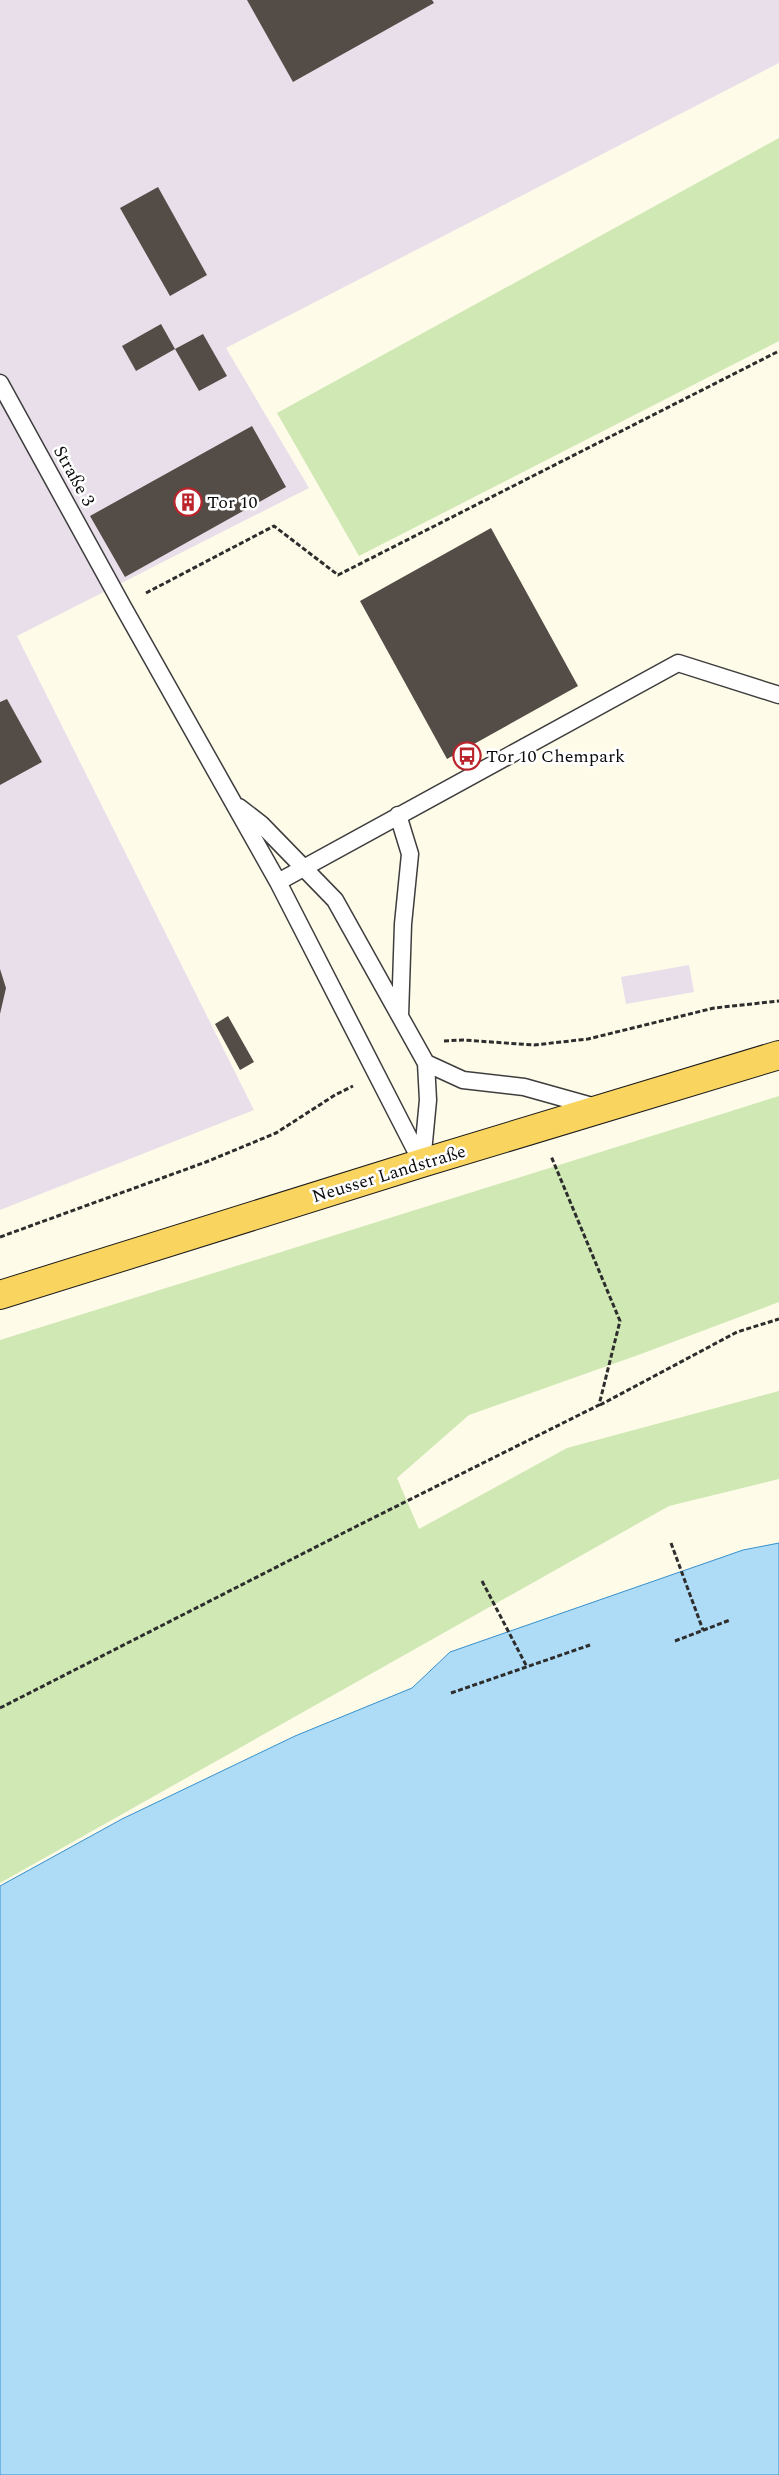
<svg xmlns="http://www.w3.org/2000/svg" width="779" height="2475" font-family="Spectral,serif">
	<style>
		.industrial { fill: #e9dfea }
		.green { fill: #cfe8b4 }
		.water { fill: #aedbf6; stroke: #3590cd }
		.building { fill: #544c47 }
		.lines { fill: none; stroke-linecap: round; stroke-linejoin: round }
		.service-casing { stroke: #3e3e3e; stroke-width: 19 }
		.primary-casing { stroke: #1c1c1c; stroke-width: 30 }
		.path { stroke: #2d2d2d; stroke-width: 3; stroke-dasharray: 5 2.5; stroke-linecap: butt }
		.service { stroke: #fff; stroke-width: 16 }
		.primary { stroke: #f9d45f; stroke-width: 28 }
		.labels { text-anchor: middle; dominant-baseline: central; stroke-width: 5; stroke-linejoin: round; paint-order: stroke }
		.street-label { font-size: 18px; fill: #0b0b0b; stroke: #fff }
		.poi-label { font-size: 18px; fill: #0b0b0b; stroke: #fff; text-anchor: start }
	</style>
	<rect width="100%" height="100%" fill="#fffbe9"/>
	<path class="industrial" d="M0,0H779V63L226,348L309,488L17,636L254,1110L0,1210Z
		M689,965L694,992L626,1004L621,977Z"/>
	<path class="green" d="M779,138V341L359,556L277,413Z
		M779,1096V1302L641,1354L469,1415L397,1478L419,1529L567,1448L779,1391V1479L669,1506L0,1883V1340Z"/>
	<path class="water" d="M779,1543V2475H0V1886L122,1819L295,1736L412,1688L450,1652L743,1550Z"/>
	<path class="building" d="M247,0H432L434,3L293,82Z
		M158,187L207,275L170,296L120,208Z
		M161,324L175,349L136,371L122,346Z
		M203,334L227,376L199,391L175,349Z
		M252,426L286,487L125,577L90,516Z
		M491,528L578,686L447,759L360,601Z
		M7,699L42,762L0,785V702Z
		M0,969L6,988L0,1014Z
		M228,1016L254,1062L240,1070L215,1024Z"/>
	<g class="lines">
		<g class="service-casing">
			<path id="service" d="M0,383L122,605L278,882L422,1163
				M239,807L261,824L335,900L426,1063L428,1100L422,1163
				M398,815L410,854L403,924L400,1016
				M278,882L678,663L779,695
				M426,1063L463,1080L524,1087L599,1108"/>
		</g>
		<g class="primary-casing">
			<path id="primary" d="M0,1295L422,1163L779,1055"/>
		</g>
		<path class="path" d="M146,593L274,526L338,575L779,351
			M444,1041L463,1040L534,1045L588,1039L714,1008L779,1001
			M0,1237L206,1162L276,1133L335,1095L353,1086
			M600,1405L737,1332L779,1319
			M671,1543L703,1630
			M482,1581L527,1667
			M675,1641L730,1620
			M451,1693L590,1645
			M0,1708L359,1525L599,1405L620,1321L551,1156"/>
		<use href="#service" class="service"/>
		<use href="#primary" class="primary"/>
	</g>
	<defs>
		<g id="building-ring" transform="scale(1.4375)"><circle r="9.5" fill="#fff" stroke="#ba242b" stroke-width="1.5"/><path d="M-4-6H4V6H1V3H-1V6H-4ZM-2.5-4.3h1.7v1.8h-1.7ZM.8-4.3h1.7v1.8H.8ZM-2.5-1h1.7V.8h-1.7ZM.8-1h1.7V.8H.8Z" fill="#ba242b"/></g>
		<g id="bus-ring" transform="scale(1.4375)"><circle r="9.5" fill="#fff" stroke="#ba242b" stroke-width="1.5"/><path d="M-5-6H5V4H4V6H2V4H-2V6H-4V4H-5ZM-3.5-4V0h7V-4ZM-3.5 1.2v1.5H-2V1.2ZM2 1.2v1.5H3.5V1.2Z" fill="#ba242b"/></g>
	</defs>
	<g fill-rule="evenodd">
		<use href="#building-ring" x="188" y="502"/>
		<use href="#bus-ring" x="467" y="756"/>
	</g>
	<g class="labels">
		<g class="street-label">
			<text transform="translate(74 476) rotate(61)">Straße 3</text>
			<text transform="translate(389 1174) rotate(-17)">Neusser Landstraße</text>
		</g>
		<g class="poi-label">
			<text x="207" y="502">Tor 10</text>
			<text x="486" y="756">Tor 10 Chempark</text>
		</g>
	</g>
</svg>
